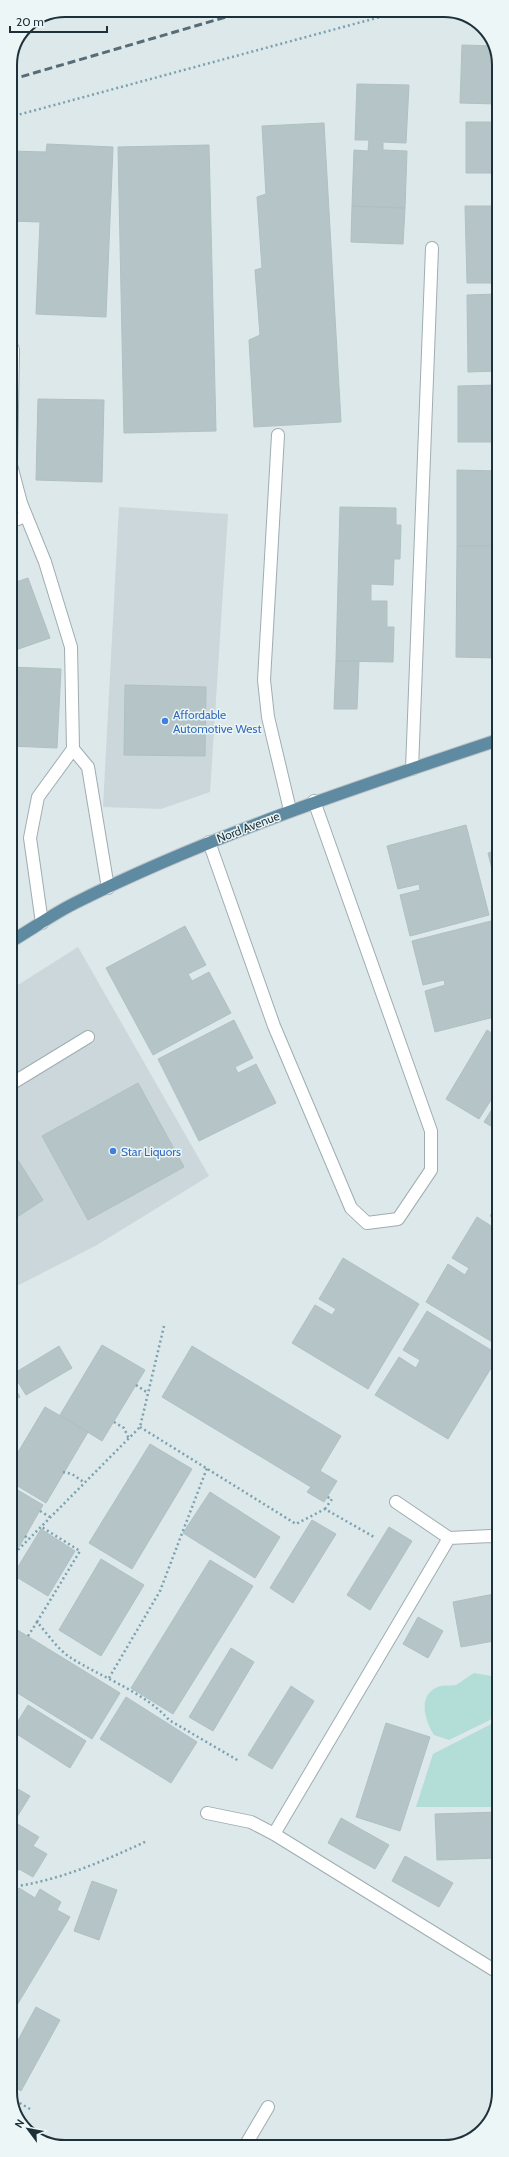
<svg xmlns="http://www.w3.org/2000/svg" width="509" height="2157" font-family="Cabin,sans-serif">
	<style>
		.built { fill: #cbd7da }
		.green { fill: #b3ddd7 }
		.building { fill: #b5c4c7; stroke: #afc0c3 }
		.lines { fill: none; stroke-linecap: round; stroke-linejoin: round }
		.minor-casing { stroke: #9fadb2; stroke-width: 14 }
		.major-casing { stroke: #c0c5c8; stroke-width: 14 }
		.path { stroke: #7ba1af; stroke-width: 2.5; stroke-dasharray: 2 3; stroke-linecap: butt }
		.minor { stroke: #fff; stroke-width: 12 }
		.major { stroke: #5e8ba2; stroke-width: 12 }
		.rail { stroke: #576c76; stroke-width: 3; stroke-dasharray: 8 4; stroke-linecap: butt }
		.shop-dot { fill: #3f7fe0; stroke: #edf6f6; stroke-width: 1.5 }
		.labels { text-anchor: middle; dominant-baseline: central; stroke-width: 3; stroke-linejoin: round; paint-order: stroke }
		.shop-label { font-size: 12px; fill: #366cbe; stroke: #edf6f6; text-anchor: start }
		.street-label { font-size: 12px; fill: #1e313a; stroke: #edf6f6 }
		.rim { fill: none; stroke: #1e313a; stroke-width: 2 }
	</style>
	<rect width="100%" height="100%" fill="#dce8ea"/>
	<path class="built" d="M119,507L228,514L210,792L161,809L103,807Z
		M78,947L209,1176L97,1245L11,1289L10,990Z"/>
	<path class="green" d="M474,1673L491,1676L499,1682V1705L490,1720L449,1740L434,1735C424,1719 417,1694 440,1686C445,1685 451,1686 456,1685C462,1682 468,1676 474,1673Z
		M499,1720V1807H416L433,1754Z"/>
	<path class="building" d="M462,45L494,46L498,54V104L460,103Z
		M357,84L409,85L406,143L383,142V150L407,151L405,208L352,206L354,150L368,151L369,140H355Z
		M466,122H498V173H466Z
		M324,123L341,422L254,427L249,340L260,335L255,270L262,268L257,197L266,194L262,126Z
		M47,144L113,147L106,317L36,314L40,222L10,221L11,151L46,152Z
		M209,145L216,431L124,433L118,147Z
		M352,206L405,208L403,244L351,242Z
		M465,206H498V283H467Z
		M498,294V371L468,372L467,295Z
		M498,385V442H458V386Z
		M38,399L104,400L102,482L36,480Z
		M457,470L498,471V546H457Z
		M340,507L396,508V525H401L400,559H394L393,585L371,584V601H387V627H394L393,662L336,661Z
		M457,546H498V658L456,657Z
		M28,578L50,638L10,652V584Z
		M336,661H359L357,709H334Z
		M10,667L61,669L57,748L10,746Z
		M125,685L206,687L205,756L124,755Z
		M466,825L489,915L410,936L400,895L420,890L419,884L398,889L387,846Z
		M498,850V894L488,853Z
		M491,921L498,950V1016L435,1032L425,991L445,985L444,980L423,985L412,941Z
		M185,926L206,965L188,974L192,981L209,972L231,1013L153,1055L106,968Z
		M234,1020L253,1058L235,1067L238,1073L256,1064L276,1103L199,1141L158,1059Z
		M487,1030L498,1037L499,1131L484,1122L496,1103L491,1100L479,1119L446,1099Z
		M138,1083L184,1167L88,1220L42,1136Z
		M11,1149L43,1200L11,1221Z
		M499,1202V1221L490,1216Z
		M477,1217L499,1231V1346L426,1302L448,1264L465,1275L469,1268L452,1258Z
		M343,1258L419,1304L368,1389L292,1343L315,1305L332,1315L336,1309L319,1299Z
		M427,1311L499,1355L448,1439L375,1395L399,1357L416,1368L420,1360L403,1350Z
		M102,1345L145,1370L102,1441L60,1415Z
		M59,1346L72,1368L26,1395L13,1374Z
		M192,1346L341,1436L320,1471L337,1481L324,1502L307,1492L311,1487L162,1397Z
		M11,1381L20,1397L11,1402Z
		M45,1407L88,1432L46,1503L11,1482V1464Z
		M150,1444L192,1469L132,1569L89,1543Z
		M11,1486L43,1505L19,1547L11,1542Z
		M210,1492L280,1537L255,1578L183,1533Z
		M312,1520L336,1534L293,1603L270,1588Z
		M389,1527L412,1541L370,1610L347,1595Z
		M41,1529L75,1551L48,1596L13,1575Z
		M101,1559L144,1585L101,1656L59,1630Z
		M210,1560L253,1586L173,1714L131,1688Z
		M499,1593V1640L461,1647L453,1602Z
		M418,1617L443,1631L428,1658L403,1644Z
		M11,1626L120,1693L92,1739L11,1689Z
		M231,1648L254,1662L213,1731L189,1717Z
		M291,1686L314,1701L272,1769L248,1755Z
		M126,1697L197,1742L171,1783L100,1739Z
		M28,1705L86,1741L70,1768L12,1731Z
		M386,1723L430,1737L400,1831L356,1817Z
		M11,1785L30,1796L15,1820L11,1817Z
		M499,1812V1858L437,1860L435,1814Z
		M341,1818L389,1845L375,1869L328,1843Z
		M11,1820L39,1837L33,1846L47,1854L33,1877L19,1869L11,1881Z
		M405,1856L453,1883L439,1907L392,1881Z
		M92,1881L117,1890L99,1940L74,1931Z
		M19,1888L35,1898L40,1889L61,1902L57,1910L70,1917L11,2015V1901Z
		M36,2007L60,2020L21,2091L11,2085V2053Z"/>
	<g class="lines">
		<g class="minor-casing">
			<path id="minor" d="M13,349L11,465L21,503L45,562L71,647L73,749L38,797L30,838L42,923
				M278,435L264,680L268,717L290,810
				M10,522L26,516
				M73,749L88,767L108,888
				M412,769L432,248
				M209,842L274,1026L351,1208L367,1223L398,1219L431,1170V1131L314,801
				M11,1084L88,1037
				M396,1502L449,1538
				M207,1813L251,1822L274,1834L499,1973
				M274,1834L449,1538L491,1536L499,1538
				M245,2146L268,2107"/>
		</g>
		<g class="major-casing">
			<path id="major" d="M10,942C32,929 53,914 75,903C211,835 354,788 498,740"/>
		</g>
		<path class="path" d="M55,14L69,10
			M10,117L406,10
			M136,1385L148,1393
			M114,1422L124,1428L129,1439
			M140,1427L296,1524L325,1509L374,1537
			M63,1472L72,1474L85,1483
			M325,1509L332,1499L327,1497
			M40,1511L50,1517
			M25,1536L29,1539
			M11,1557L140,1427L164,1326
			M37,1622L80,1551L40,1526
			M28,1636L37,1622C47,1633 58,1650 71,1658C101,1677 146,1693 169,1720L239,1761
			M109,1678L160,1591L207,1468
			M11,1887C58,1881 104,1861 147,1841
			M11,2098L30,2109"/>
		<use href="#minor" class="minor"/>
		<use href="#major" class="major"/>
		<path class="rail" d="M10,80L250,10"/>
	</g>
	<g class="shop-dot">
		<circle cx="165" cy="721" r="4"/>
		<circle cx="113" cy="1151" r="4"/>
	</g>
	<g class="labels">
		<g class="shop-label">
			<text x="173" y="714">Affordable<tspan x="173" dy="14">Automotive West</tspan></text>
			<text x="121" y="1151">Star Liquors</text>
		</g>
		<g class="street-label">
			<text transform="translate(248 827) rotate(-21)">Nord Avenue</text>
		</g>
	</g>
	<path d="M0 0H509V2157H0ZM65 17H444A48 48 0 0 1 492 65V2092A48 48 0 0 1 444 2140H65A48 48 0 0 1 17 2092V65A48 48 0 0 1 65 17Z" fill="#edf6f6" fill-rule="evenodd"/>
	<path class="rim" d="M65 17H444A48 48 0 0 1 492 65V2092A48 48 0 0 1 444 2140H65A48 48 0 0 1 17 2092V65A48 48 0 0 1 65 17Z"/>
	<g transform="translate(28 2129) rotate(302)" stroke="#edf6f6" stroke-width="3" paint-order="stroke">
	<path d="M0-3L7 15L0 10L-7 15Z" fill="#1e313a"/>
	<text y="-6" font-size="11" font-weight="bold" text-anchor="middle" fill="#1e313a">N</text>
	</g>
	<path d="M10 26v6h97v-6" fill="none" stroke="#1e313a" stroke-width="2"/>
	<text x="16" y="26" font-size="12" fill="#1e313a" stroke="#edf6f6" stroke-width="3" paint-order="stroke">20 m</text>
</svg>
